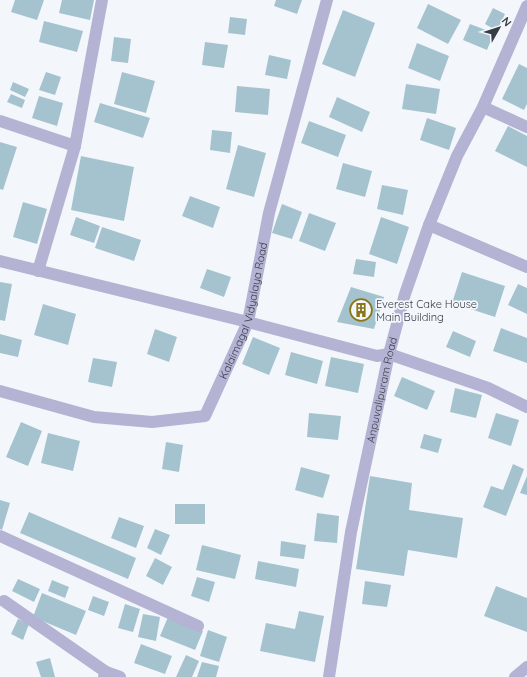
<svg xmlns="http://www.w3.org/2000/svg" width="527" height="677" font-family="Quicksand,sans-serif">
	<style>
		.building { fill: #a5c3cf }
		.lines { fill: none; stroke-linecap: round; stroke-linejoin: round }
		.minor { stroke: #b4b3d4; stroke-width: 12 }
		.labels { text-anchor: middle; dominant-baseline: central; stroke-width: 3.5; stroke-linejoin: round; paint-order: stroke }
		.poi-label { font-size: 11px; fill: #363d46; stroke: #f3f7fb; text-anchor: start }
		.street-label { font-size: 11px; fill: #363d46; stroke: #f3f7fb }
	</style>
	<rect width="100%" height="100%" fill="#f3f7fb"/>
	<path class="building" d="M15,0H44L37,20L11,12Z
		M62,0H94L90,20L59,13Z
		M276,0H302L297,14L274,6Z
		M428,4L461,20L448,44L417,28Z
		M493,8L505,14L497,31L485,24Z
		M343,10L375,23L355,77L322,64Z
		M230,17L247,19L245,35L228,33Z
		M44,21L83,31L77,52L39,42Z
		M470,24L494,33L487,50L463,40Z
		M114,37L131,39L128,63L111,61Z
		M205,42L228,45L224,68L202,65Z
		M417,43L449,56L440,81L408,68Z
		M269,55L291,60L287,79L265,75Z
		M519,64L527,68V104L524,110L502,99Z
		M46,72L61,77L55,95L39,90Z
		M122,72L155,81L146,113L114,104Z
		M13,82L29,89L25,97L10,90Z
		M406,84L440,89L436,114L402,109Z
		M237,86L270,89L268,115L235,112Z
		M11,94L25,100L22,108L7,102Z
		M39,96L63,103L57,126L32,118Z
		M337,97L370,112L362,132L329,117Z
		M100,103L150,118L143,138L94,122Z
		M427,118L456,128L449,150L420,140Z
		M309,121L346,135L338,157L301,143Z
		M508,126L527,136V167L495,151Z
		M212,130L232,132L230,153L210,150Z
		M0,142L17,147L3,190L0,189Z
		M238,145L266,153L254,197L226,189Z
		M81,156L134,167L124,221L71,210Z
		M343,163L372,171L365,197L336,189Z
		M382,185L408,190L403,215L377,209Z
		M190,196L220,207L213,228L182,216Z
		M23,202L47,209L37,244L13,237Z
		M282,204L302,212L292,239L272,233Z
		M309,213L336,223L325,251L299,241Z
		M76,217L100,226L94,243L70,235Z
		M381,217L409,227L397,264L369,254Z
		M102,227L141,240L134,261L95,248Z
		M356,259L376,262L374,277L353,274Z
		M207,269L231,277L224,297L200,288Z
		M462,272L505,286L495,317L452,303Z
		M0,282L12,284L5,321L0,320Z
		M518,284L527,288V314L508,305Z
		M351,287L384,297L374,329L337,322Z
		M43,304L76,314L68,345L34,335Z
		M501,328L527,338V363L493,351Z
		M155,329L177,337L169,362L147,354Z
		M453,331L476,341L470,357L446,347Z
		M0,334L22,340L18,357L0,353Z
		M253,337L280,348L269,375L242,364Z
		M291,352L323,361L317,384L285,375Z
		M331,357L364,364L358,393L325,386Z
		M93,358L117,362L112,387L88,382Z
		M402,377L435,391L427,410L394,396Z
		M455,388L482,395L476,418L450,412Z
		M309,413L341,416L338,440L307,437Z
		M496,413L519,420L511,446L488,438Z
		M21,422L42,431L28,466L6,457Z
		M48,433L80,441L73,471L41,463Z
		M424,434L442,439L438,453L420,448Z
		M166,442L183,445L179,472L162,469Z
		M513,464L524,469L506,516L483,507L491,486L503,490Z
		M301,467L330,475L323,498L295,490Z
		M370,476L412,483L409,510L463,518L457,558L408,550L404,576L356,569Z
		M527,476V495L520,493Z
		M0,500L10,503L2,530L0,529Z
		M175,504H205V524H175Z
		M29,512L136,558L128,579L20,533Z
		M317,513L339,516L337,543L314,541Z
		M119,517L144,526L136,548L111,538Z
		M155,529L170,535L161,555L147,548Z
		M281,541L306,545L304,559L280,556Z
		M202,545L241,555L235,579L196,570Z
		M155,558L172,567L163,585L146,576Z
		M258,561L299,569L296,587L255,579Z
		M197,577L215,582L209,602L191,596Z
		M18,579L40,589L34,602L12,591Z
		M52,580L69,587L65,598L48,591Z
		M365,581L391,585L387,607L362,604Z
		M496,586L527,598V632L484,616Z
		M42,593L86,611L76,635L33,617Z
		M93,596L109,602L104,616L88,610Z
		M125,604L140,609L133,632L118,628Z
		M299,611L324,616L315,662L260,651L266,623L295,629Z
		M143,614L160,617L156,641L138,637Z
		M168,617L203,631L195,650L160,636Z
		M18,619L29,624L23,640L11,634Z
		M208,630L227,637L219,662L200,656Z
		M141,644L172,656L165,674L134,663Z
		M186,655L199,661L192,677H176Z
		M50,658L55,677H41L36,662Z
		M202,662L219,666L216,677H197Z"/>
	<g class="lines">
		<g class="minor">
			<path d="M483,107L527,127"/>
			<path d="M0,121L75,146"/>
			<path d="M429,225L527,267"/>
			<path d="M0,261L248,322L377,356L389,354L488,388L527,407"/>
			<path d="M38,271L75,146L102,0"/>
			<path id="s1" d="M0,391L94,417L152,422L205,416L248,322L269,213L327,0"/>
			<path d="M0,536L198,626"/>
			<path d="M4,601L106,672"/>
			<path d="M104,677L106,672L120,677"/>
			<path id="s2" d="M329,677L351,532L389,354L405,294L429,225L457,156L483,107L527,6"/>
			<path d="M515,677L527,667"/>
		</g>
	</g>
	<defs>
		<g id="building-ring" transform="scale(1.15)"><circle r="9.5" fill="#f3f7fb" stroke="#8b7519" stroke-width="1.5"/><path d="M-4-6H4V6H1V3H-1V6H-4ZM-2.5-4.3h1.7v1.8h-1.7ZM.8-4.3h1.7v1.8H.8ZM-2.5-1h1.7V.8h-1.7ZM.8-1h1.7V.8H.8Z" fill="#8b7519"/></g>
	</defs>
	<g fill-rule="evenodd">
		<use href="#building-ring" x="361" y="310"/>
	</g>
	<g class="labels">
		<g class="poi-label">
			<text x="376" y="304">Everest Cake House<tspan x="376" dy="13">Main Building</tspan></text>
		</g>
		<g class="street-label">
			<text stroke="none"><textPath href="#s1" startOffset="322">Kalaimagal Vidyalaya Road</textPath></text>
			<text stroke="none"><textPath href="#s2" startOffset="292">Anpuvalipuram Road</textPath></text>
		</g>
	</g>
	<g transform="translate(499 28) rotate(51)" stroke="#f3f7fb" stroke-width="3" paint-order="stroke">
	<path d="M0-3L7 15L0 10L-7 15Z" fill="#363d46"/>
	<text y="-6" font-size="11" font-weight="bold" text-anchor="middle" fill="#363d46">N</text>
	</g>
</svg>
